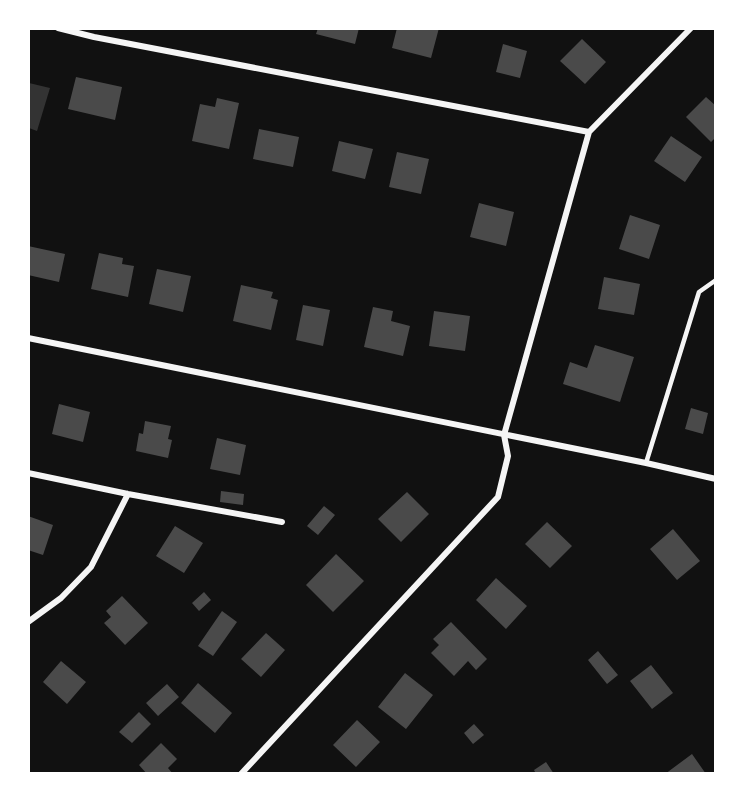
<svg xmlns="http://www.w3.org/2000/svg" width="744" height="802" font-family="'PT Sans Narrow',sans-serif">
	<style>
		.water { fill: #333 }
		.building { fill: #4a4a4a }
		.lines { fill: none; stroke-linecap: round; stroke-linejoin: round }
		.service { stroke: #f5f5f5; stroke-width: 4.5 }
		.minor { stroke: #f5f5f5; stroke-width: 6 }
	</style>
	<rect width="100%" height="100%" fill="#111"/>
	<path class="water" d="M29,83L50,88L37,131L29,128Z"/>
	<path class="building" d="M318,28H359L355,44L316,34Z
		M397,28H439L431,58L392,48Z
		M582,39L606,62L585,84L560,61Z
		M503,44L527,51L520,78L496,72Z
		M76,77L122,87L115,120L68,109Z
		M706,97L716,106V137L711,142L686,117Z
		M217,98L239,103L229,149L192,141L200,104L215,107Z
		M259,129L299,137L293,167L253,159Z
		M671,136L702,157L685,182L654,161Z
		M339,141L373,149L365,179L332,171Z
		M397,152L429,159L421,194L389,187Z
		M479,203L514,212L506,246L470,237Z
		M630,215L660,225L649,259L619,249Z
		M28,246L65,254L59,282L28,275Z
		M99,253L123,258L122,264L134,266L128,297L91,289Z
		M157,269L191,276L183,312L149,304Z
		M604,277L640,284L634,315L598,309Z
		M241,285L273,292L271,298L278,300L271,330L233,321Z
		M303,305L330,310L323,346L296,340Z
		M373,307L393,311L391,321L410,326L403,356L364,347Z
		M434,311L470,316L465,351L429,346Z
		M595,345L634,357L620,402L563,384L570,362L587,368Z
		M59,404L90,412L83,442L52,434Z
		M691,408L708,413L703,434L685,429Z
		M145,421L171,426L168,439L172,440L168,458L136,451L139,433L143,434Z
		M217,438L246,445L240,475L210,469Z
		M221,491L244,494L243,505L220,502Z
		M407,492L429,514L401,542L378,519Z
		M324,506L335,515L318,535L307,526Z
		M28,516L53,525L43,555L28,550Z
		M547,522L572,546L550,568L525,544Z
		M175,526L203,543L184,573L156,556Z
		M673,529L700,561L677,580L650,549Z
		M336,554L364,581L333,612L306,585Z
		M496,578L527,606L506,629L476,600Z
		M204,592L211,600L199,611L192,603Z
		M122,596L148,623L125,645L104,623L111,617L106,611Z
		M222,611L237,622L213,656L198,646Z
		M451,622L487,659L476,670L468,661L454,676L431,653L439,645L433,639Z
		M266,633L285,650L261,677L241,659Z
		M598,651L618,675L607,684L588,660Z
		M61,661L86,682L67,704L43,682Z
		M651,665L673,693L652,709L630,681Z
		M405,673L433,695L406,729L378,707Z
		M198,683L232,713L215,733L181,703Z
		M167,684L179,697L158,716L146,703Z
		M139,712L151,724L132,743L119,732Z
		M357,720L380,742L356,767L333,745Z
		M474,724L484,735L473,744L464,733Z
		M161,743L177,759L168,768L173,774H147L139,765Z
		M692,754L706,774H665Z
		M546,762L554,774H536L534,770Z"/>
	<g class="lines">
		<path class="service" d="M646,463L699,292L716,280"/>
		<path class="minor" d="M58,28L94,37L589,132
			M28,338L646,463L716,479
			M28,473L128,494L282,522
			M28,622L61,598L91,567L128,494
			M241,774L498,497L508,456L504,435L589,132L691,28"/>
	</g>
	<rect width="744" height="802" fill="none" stroke="#ffffff" stroke-width="60"/>
</svg>
